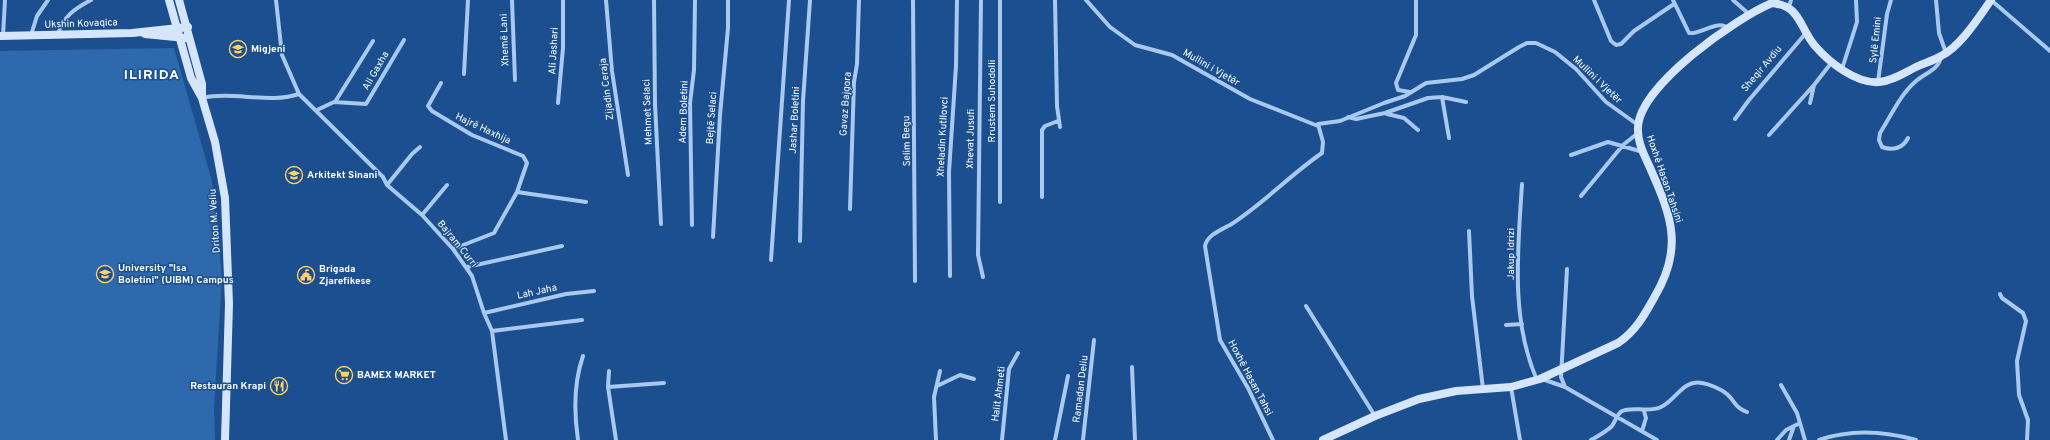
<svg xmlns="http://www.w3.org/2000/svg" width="2050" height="440" font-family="Overpass,sans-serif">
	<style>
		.green { fill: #2e69ad }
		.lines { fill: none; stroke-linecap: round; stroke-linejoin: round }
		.street { stroke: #a9c9ee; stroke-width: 4 }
		.secondary { stroke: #d6e6fa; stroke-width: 8 }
		.labels { text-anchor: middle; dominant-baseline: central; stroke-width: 3; stroke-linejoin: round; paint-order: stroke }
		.street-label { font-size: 10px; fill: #fff; stroke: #1b4f8f }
		.poi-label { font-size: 10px; font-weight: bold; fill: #fff; stroke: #1b4f8f; text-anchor: start }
		.district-label { font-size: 14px; font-weight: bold; letter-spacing: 1px; fill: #fff; stroke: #1b4f8f }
	</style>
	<rect width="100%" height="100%" fill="#1b4f8f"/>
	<path class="green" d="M174,48L212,181L222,278L214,408L215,440H0V51Z"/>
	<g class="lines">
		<path class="street" d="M276,0L282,55L299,94L383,177L387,185L422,215L453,249L472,276L484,313L492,331L506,440
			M512,0L515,80
			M606,0L612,71L628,175
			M654,0L655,104L661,224
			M913,0L915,281
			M981,0L978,255L983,277
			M1055,0L1057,106L1060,127
			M1086,0L1110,27L1135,45L1172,55L1250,99L1318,126
			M1594,0L1611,41L1616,45L1621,44L1634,31L1674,4
			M1673,0L1689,33C1701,35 1718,18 1729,29
			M1733,0L1750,15
			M1936,0L1939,33L1946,53
			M1991,0L2050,51
			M1789,7L1791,0
			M58,34C64,16 74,9 91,0
			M31,35L37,16L48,0
			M3,36L5,0
			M1842,69L1857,22L1856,0
			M464,74L468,0
			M1878,82L1887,14L1891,0
			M441,83L428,106L432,111L472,135L523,156L527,163L517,192L494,233L453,249
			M1410,92L1398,90L1396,83L1416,35V0
			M1442,97L1449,138
			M202,98C233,91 270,104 299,94
			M335,102L373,41
			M558,103L563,48V0
			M1810,103L1814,85L1832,62
			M317,110L334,102L366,104L404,40
			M1387,114L1404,118L1418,130
			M1348,117L1356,119L1385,113L1428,98L1442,97L1466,102
			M1735,119L1749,100L1806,33
			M1769,135L1814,85
			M1908,138C1903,148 1893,151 1882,147L1879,140L1880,133C1891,116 1900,95 1915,82C1923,74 1939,70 1941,57
			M1571,155L1608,142L1643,152
			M1522,184C1518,248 1510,319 1537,380
			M387,185L412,154L420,147
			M517,192L586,202
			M1581,196L1623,145L1638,133
			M1042,197V130L1045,126L1058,121
			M1000,202V0
			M850,209L854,82L857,64L859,0
			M422,215L447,185
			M692,225L690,103L694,70L695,0
			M1469,231L1472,296L1483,389
			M713,237L720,115L728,28V0
			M800,241L803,101L810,0
			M771,260L789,0
			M467,267L562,246
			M950,276L949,172L956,66L957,0
			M2000,294L2002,298L2023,313L2026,321L2017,361L2019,395L2028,420L2027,440
			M1306,306L1375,416
			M484,313L566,294L594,291
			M1506,325L1522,324
			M492,331L582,320
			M1132,367L1135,440
			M609,371L608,387L616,440
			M1542,379L1565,387L1657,440
			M1781,385L1797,413L1805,440
			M937,386L960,375L974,379
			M608,387L664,383
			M1511,387L1520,440
			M1565,387L1561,377L1567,269
			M1642,431L1646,418L1644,411
			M578,440C574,413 574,382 583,356
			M936,440L934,397L940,371
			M1002,440L1009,369L1018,353
			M1055,440L1068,376
			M1083,440L1094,340
			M1273,440L1248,388L1220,340L1205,246C1207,235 1221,230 1230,225C1263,204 1290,175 1322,153L1323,142L1318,124L1340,121L1384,103L1405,96L1426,83L1462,79L1474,75L1519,47L1527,43H1536L1555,52L1576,69L1606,102L1638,125
			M1591,440C1598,436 1606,432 1612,426C1615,422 1617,414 1622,411C1632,406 1649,413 1661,407C1676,400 1683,379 1702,383C1709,384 1721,389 1727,394C1736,402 1734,407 1747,412
			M1777,440L1786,430L1800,423
			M1789,440L1794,426
			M1819,440C1851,429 1884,431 1916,440"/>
		<path class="secondary" d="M169,0L191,78L202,98L215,142L225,198L229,304L225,440
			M179,0L202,84V97
			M145,34L185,38
			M0,36L132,33L188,27
			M1323,440L1375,416L1419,399L1456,391L1511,387L1540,379L1618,343C1636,331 1645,314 1655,296C1683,249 1672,217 1651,170C1645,156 1637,143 1638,127C1640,85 1736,18 1772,3C1801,6 1799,27 1815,46C1829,62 1856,84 1879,82C1892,81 1904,73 1916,67C1924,63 1933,61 1941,56C1960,47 1979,17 1991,0"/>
	</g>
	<defs>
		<g id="school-ring" transform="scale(0.9)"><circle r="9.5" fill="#1b4f8f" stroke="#ffd166" stroke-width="1.5"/><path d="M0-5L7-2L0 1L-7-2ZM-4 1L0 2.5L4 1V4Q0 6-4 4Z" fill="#ffd166"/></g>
		<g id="university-ring" transform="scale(0.9)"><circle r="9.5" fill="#1b4f8f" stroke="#ffd166" stroke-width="1.5"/><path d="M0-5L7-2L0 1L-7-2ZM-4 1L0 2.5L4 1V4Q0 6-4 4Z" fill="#ffd166"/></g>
		<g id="civic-ring" transform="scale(0.9)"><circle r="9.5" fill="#1b4f8f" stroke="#ffd166" stroke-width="1.5"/><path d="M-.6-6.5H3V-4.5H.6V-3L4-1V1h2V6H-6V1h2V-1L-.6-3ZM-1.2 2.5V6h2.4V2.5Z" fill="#ffd166"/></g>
		<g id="supermarket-ring" transform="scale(0.9)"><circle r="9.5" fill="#1b4f8f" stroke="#ffd166" stroke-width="1.5"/><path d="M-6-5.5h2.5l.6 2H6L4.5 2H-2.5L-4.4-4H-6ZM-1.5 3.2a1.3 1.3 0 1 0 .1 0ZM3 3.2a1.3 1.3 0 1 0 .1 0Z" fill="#ffd166"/></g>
		<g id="restaurant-ring" transform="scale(0.9)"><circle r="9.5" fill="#1b4f8f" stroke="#ffd166" stroke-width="1.5"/><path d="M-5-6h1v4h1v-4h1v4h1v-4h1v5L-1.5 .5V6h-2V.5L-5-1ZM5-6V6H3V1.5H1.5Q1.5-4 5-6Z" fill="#ffd166"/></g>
	</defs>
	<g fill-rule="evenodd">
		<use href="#school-ring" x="238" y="49"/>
		<use href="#school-ring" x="294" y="175"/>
		<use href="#university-ring" x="105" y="274"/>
		<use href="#civic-ring" x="306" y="275"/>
		<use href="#supermarket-ring" x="344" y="375"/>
		<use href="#restaurant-ring" x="279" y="386"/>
	</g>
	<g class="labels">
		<g class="street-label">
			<text transform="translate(81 24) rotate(-2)">Ukshin Kovaqica</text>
			<text transform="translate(505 40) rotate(-92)">Xhemë Lani</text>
			<text transform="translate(1876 40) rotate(-84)">Sylë Emini</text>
			<text transform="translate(554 51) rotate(-87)">Ali Jashari</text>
			<text transform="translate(1211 68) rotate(30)">Mullini i Vjetër</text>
			<text transform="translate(1762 69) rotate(-50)">Sheqir Avdiu</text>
			<text transform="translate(376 71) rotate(-60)">Ali Gaxha</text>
			<text transform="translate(1597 80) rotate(44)">Mullini i Vjetër</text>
			<text transform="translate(607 89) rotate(-97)">Zijadin Ceraja</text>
			<text transform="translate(992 101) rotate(-90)">Rrustem Suhodolli</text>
			<text transform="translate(846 104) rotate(-86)">Gavaz Bajgora</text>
			<text transform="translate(648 112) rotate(-92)">Mehmet Selaci</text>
			<text transform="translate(684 112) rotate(-88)">Adem Boletini</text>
			<text transform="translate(712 118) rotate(-86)">Bejtë Selaci</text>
			<text transform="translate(795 120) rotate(-87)">Jashar Boletini</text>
			<text transform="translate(483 129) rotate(25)">Hajrë Haxhija</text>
			<text transform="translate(943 137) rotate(-87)">Xheladin Kutllovci</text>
			<text transform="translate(971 139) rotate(-89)">Xhevat Jusufi</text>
			<text transform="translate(907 141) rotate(-91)">Selim Begu</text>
			<text transform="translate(1664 179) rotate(71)">Hoxhë Hasan Tahsini</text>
			<text transform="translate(215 221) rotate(-94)">Driton M. Veliu</text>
			<text transform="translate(457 244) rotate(51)">Bajram Curri</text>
			<text transform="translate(1511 254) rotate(-90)">Jakup Idrizi</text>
			<text transform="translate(537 292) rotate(-12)">Lah Jaha</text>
			<text transform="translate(1250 378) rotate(62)">Hoxhë Hasan Tahsi</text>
			<text transform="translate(1081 389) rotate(-83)">Ramadan Deliu</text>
			<text transform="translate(999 394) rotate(-83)">Halit Ahmeti</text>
		</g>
		<g class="poi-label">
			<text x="251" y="49">Migjeni</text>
			<text x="307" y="175">Arkitekt Sinani</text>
			<text x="118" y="268">University "Isa<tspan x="118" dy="12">Boletini" (UIBM) Campus</tspan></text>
			<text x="319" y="269">Brigada<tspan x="319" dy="12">Zjarefikese</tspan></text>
			<text x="357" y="375">BAMEX MARKET</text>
			<text x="266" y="386" text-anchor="end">Restauran Krapi</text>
		</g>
		<g class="district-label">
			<text x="152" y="75">ILIRIDA</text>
		</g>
	</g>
</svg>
